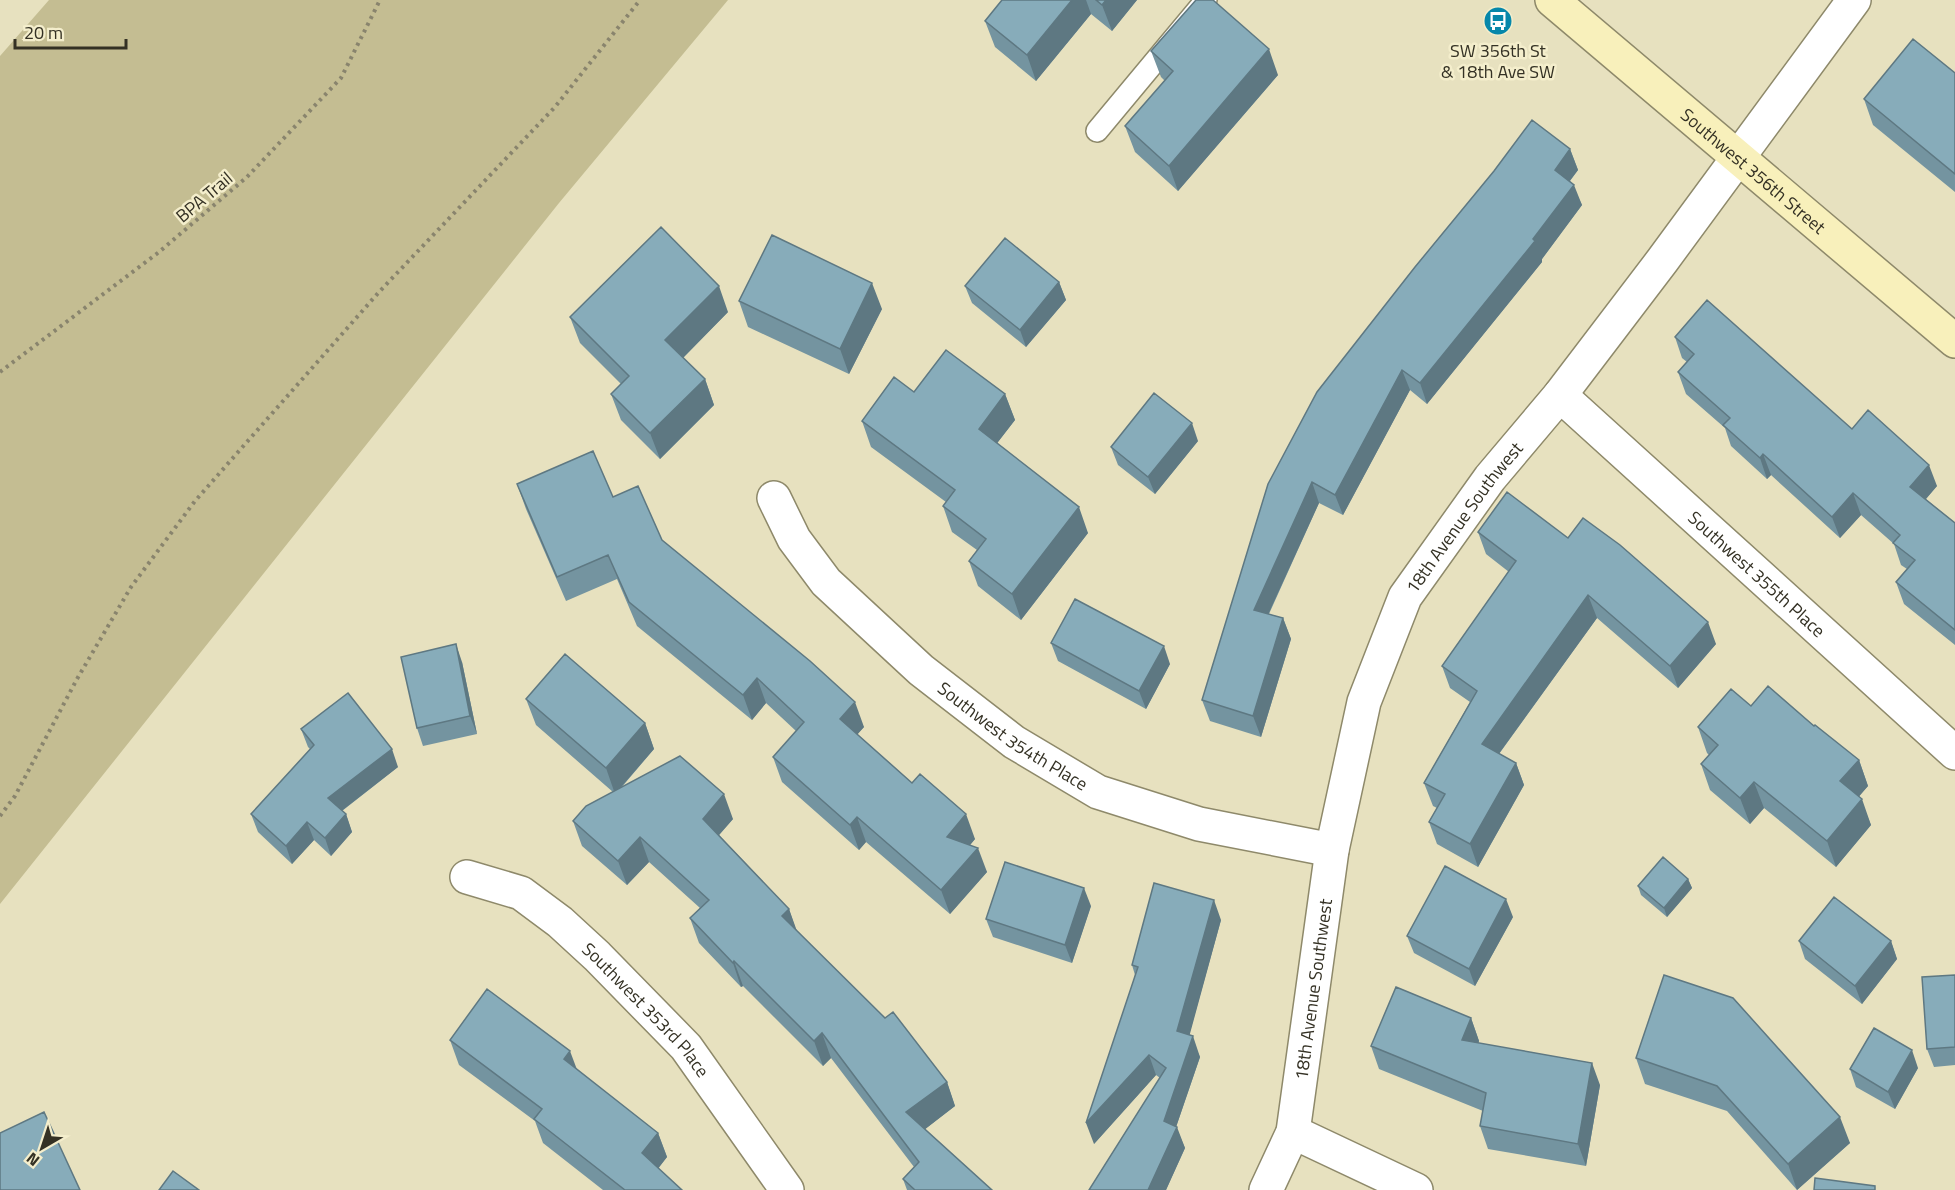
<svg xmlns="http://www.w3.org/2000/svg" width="1955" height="1190" font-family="'Titillium Web',sans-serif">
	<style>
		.green { fill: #c4bd92 }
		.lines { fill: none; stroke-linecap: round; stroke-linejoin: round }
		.service-casing { stroke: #8e896a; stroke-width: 24 }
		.minor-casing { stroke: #8e896a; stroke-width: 36 }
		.secondary-casing { stroke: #8e896a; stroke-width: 36 }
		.path { stroke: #89846d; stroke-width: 4; stroke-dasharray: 3 4.5; stroke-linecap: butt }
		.service { stroke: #fff; stroke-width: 21 }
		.minor { stroke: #fff; stroke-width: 33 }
		.secondary { stroke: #f8f0bb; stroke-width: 33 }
		.wall { fill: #7494a0 }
		.shaded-wall { fill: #5e7882 }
		.building { fill: #87acba; stroke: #5e7882; stroke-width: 1.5 }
		.labels { text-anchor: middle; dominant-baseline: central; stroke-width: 5; stroke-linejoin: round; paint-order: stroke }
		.poi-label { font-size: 18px; fill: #343124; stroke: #f4eecc }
		.street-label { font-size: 18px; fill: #343124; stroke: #f4eecc }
	</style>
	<rect width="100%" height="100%" fill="#e7e1bf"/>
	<path class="green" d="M49,0H728L559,203L0,904V56Z"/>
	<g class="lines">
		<g class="service-casing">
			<path id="service" d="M1097,131L1206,0"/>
		</g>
		<g class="minor-casing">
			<g id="minor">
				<path id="s1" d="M1560,395L1955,753"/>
				<path id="s2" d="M774,498L794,539L826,582L921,670L1014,742L1098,792L1199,824L1332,850"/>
				<path id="s3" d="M467,877L521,893L560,922L597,956L686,1047L787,1190"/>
				<path d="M1293,1132L1416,1190"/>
				<path id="s4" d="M1266,1190L1293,1132L1332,850L1364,702L1405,597L1490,478L1560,395L1662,261L1854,0"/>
			</g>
		</g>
		<g class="secondary-casing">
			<g id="secondary">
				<path id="s5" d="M1552,0L1955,341"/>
			</g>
		</g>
		<path class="path" d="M0,372L159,252L247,177L341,78L380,0
			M0,816L15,796L77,679L131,587L195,501L379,292L555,107L640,0"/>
		<use href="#service" class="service"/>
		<use href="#minor" class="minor"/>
		<use href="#secondary" class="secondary"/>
	</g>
	<path class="wall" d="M1002,0H1137L1112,31L1091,14L1036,81L995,47L985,21Z
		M1151,51L1278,75L1178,191L1135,152L1125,126L1165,81L1161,77Z
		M1955,73V192L1873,125L1864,99Z
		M1570,149L1578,170L1570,181L1582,205L1542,259V262L1427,404L1410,390L1343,515L1319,503L1269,614L1283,618L1291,639L1261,737L1210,721L1202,700L1268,484Z
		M1059,282L1066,300L1026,347L972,303L965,286Z
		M739,301L882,309L849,374L748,327Z
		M728,312L683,358L705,379L714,405L660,459L621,420L611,394L621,384L580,343L570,317Z
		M1675,337L1852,429L1937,486L1926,499L1955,523V645L1904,604L1896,582L1907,569L1901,565L1894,544L1861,515L1840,538L1771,475L1767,479L1731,446L1725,428L1686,394L1678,372L1687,362L1682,358Z
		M914,392L1005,394L1015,420L997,443L1088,533L1021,620L978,586L969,561L977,550L952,532L943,506L946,502L871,447L862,421Z
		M1198,441L1155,494L1118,465L1111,447Z
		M517,484L613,497L662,540L864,727L857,734L975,839L970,845L987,872L950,914L866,842L859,850L782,782L773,757L796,731L766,703L752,720L637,626L617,579L566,601L526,509Z
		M1478,532L1568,538L1716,644L1678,688L1597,618L1499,754L1516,763L1524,785L1478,867L1437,844L1429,822L1437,808L1433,806L1424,783L1470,702L1450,688L1442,666L1509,572L1486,554Z
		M1051,643L1170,664L1146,709L1058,661Z
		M462,662L477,734L423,746L417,728Z
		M526,699L645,723L654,749L621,788L733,819L719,835L789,909L796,930L947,1082L955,1106L925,1129L992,1190H907L903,1179L914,1167L831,1058L823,1066L743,986L741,987L699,943L690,918L700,908L649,862L627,885L582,846L573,821L613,792L536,725Z
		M1751,706L1814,726L1859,760L1868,786L1859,796L1871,825L1836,867L1764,808L1750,824L1710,790L1701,764L1709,755L1707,753L1698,727Z
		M301,729L398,767L342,811L346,814L352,832L331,856L314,840L292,864L258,832L251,814L310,749L308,747Z
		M1688,879L1692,888L1667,917L1641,895L1638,886Z
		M1091,906L1072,963L993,937L986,919Z
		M1513,917L1475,986L1414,953L1407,936Z
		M1221,920L1189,1035L1200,1057L1176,1127L1185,1148L1166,1190H1089L1160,1078L1156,1075L1094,1144L1135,975L1132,965Z
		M1799,941H1891L1897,959L1862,1004L1805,959Z
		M1955,975V1065L1934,1067L1927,1049Z
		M1733,998L1850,1143L1797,1190L1727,1111L1645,1084L1636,1058Z
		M1471,1018L1479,1041L1478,1043L1600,1085L1586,1166L1488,1149L1480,1126L1483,1111L1379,1069L1371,1046Z
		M450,1040L577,1070L658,1133L667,1157L658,1168L682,1190H603L543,1143L535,1121L459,1065Z
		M1918,1068L1895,1109L1856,1087L1850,1069Z"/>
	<path class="shaded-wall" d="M1072,0H1086L1091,14L1036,81L1027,55Z
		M1106,0H1137L1112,31L1102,5Z
		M1269,49L1278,75L1178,191L1169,166Z
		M1570,149L1578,170L1562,191L1555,170Z
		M1574,185L1582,205L1542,259V262L1427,404L1420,383L1533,239Z
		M1059,282L1066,300L1026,347L1020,330Z
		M872,283L882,309L849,374L840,349Z
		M719,286L728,312L675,366L665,340Z
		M1402,370L1410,390L1343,515L1335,495Z
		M705,379L714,405L660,459L650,433Z
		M1005,394L1015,420L988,455L979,429Z
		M1192,423L1198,441L1155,494L1148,477Z
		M1763,454L1771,475L1767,479L1760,458Z
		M1929,465L1937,486L1918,508L1910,487Z
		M1312,482L1319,503L1261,630L1254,610Z
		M1853,493L1861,515L1840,538L1832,517Z
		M1079,507L1088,533L1021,620L1012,594Z
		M1588,595L1597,618L1490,766L1482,744Z
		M1283,618L1291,639L1261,737L1253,716Z
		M1708,622L1716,644L1678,688L1670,666Z
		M456,644L462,662L477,734L470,716Z
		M1164,646L1170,664L1146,709L1139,691Z
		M757,678L766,703L752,720L743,695Z
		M855,702L864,727L849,744L840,719Z
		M645,723L654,749L615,794L606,768Z
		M392,749L398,767L335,816L328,798Z
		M1859,760L1868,786L1850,807L1840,781Z
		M1516,763L1524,785L1478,867L1470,844Z
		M1754,782L1764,808L1750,824L1740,798Z
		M724,794L733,819L712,843L703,819Z
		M1862,799L1871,825L1836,867L1827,841Z
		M346,814L352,832L331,856L325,838Z
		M966,814L975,839L956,862L947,837Z
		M857,817L866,842L859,850L850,825Z
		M307,822L314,840L292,864L286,846Z
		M640,837L649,862L627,885L618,861Z
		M978,848L987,872L950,914L941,890Z
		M1688,879L1692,888L1667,917L1664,908Z
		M1084,888L1091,906L1072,963L1065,945Z
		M1506,899L1513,917L1475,986L1469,969Z
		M1214,900L1221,920L1185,1052L1177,1031Z
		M789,909L798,934L782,916Z
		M1891,941L1897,959L1862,1004L1855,986Z
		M734,961L743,986L741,987L733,963Z
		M1471,1018L1479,1041L1470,1063L1462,1040Z
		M822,1033L831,1058L823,1066L814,1041Z
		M1193,1036L1200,1057L1173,1136L1177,1127L1185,1148L1166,1190H1148L1164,1121Z
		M1912,1050L1918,1068L1895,1109L1888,1092Z
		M570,1051L579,1075L564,1059Z
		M1149,1055L1156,1075L1094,1144L1086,1123Z
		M1592,1063L1600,1085L1586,1166L1578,1144Z
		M947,1082L955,1106L915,1137L906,1112Z
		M1840,1117L1850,1143L1797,1190L1788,1164Z
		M658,1133L667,1157L651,1178L642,1153Z"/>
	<path class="building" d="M1002,0H1072L1027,55L985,21Z
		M1096,0H1106L1102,5Z
		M1196,0H1213L1269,49L1169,166L1125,126L1173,71L1151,51Z
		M1913,39L1955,73V174L1864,99Z
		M1532,120L1570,149L1555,170L1574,185L1533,239L1535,241L1420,383L1402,370L1335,495L1312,482L1254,610L1283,618L1253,716L1202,700L1268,484L1317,392L1415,267L1494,171Z
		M661,227L719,286L665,340L705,379L650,433L611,394L629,376L570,317Z
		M772,235L872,283L840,349L739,301Z
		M1005,238L1059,282L1020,330L965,286Z
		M1707,300L1852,429L1868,410L1929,465L1910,487L1955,523V630L1896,582L1915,560L1893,543L1900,535L1853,493L1832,517L1763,454L1760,458L1723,425L1730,418L1678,372L1694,354L1675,337Z
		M946,350L1005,394L979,429L1079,507L1012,594L969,561L986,539L943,506L955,490L862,421L894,377L914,392Z
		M1154,393L1192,423L1148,477L1111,447Z
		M593,451L613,497L638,486L662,540L810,661L855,702L840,719L912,783L920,774L966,814L947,837L978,848L941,890L857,817L850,825L773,757L804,722L757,678L743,695L629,602L608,555L557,577L517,484Z
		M1507,492L1568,538L1583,518L1620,545L1708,622L1670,666L1588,595L1482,744L1516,763L1470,844L1429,822L1445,794L1424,783L1477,691L1442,666L1516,561L1478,532Z
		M1075,599L1164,646L1139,691L1051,643Z
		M456,644L470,716L417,728L401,657Z
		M565,654L645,723L606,768L526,699Z
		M1768,686L1814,726L1815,725L1859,760L1840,781L1862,799L1827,841L1754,782L1740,798L1701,764L1718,745L1698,727L1731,689L1751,706Z
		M348,693L392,749L328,798L346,814L325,838L307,822L286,846L251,814L314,745L301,729Z
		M680,756L724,794L703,819L789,909L782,916L885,1018L893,1012L947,1082L906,1112L992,1190H915L903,1179L919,1162L822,1033L814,1041L734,961L733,963L690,918L709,900L640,837L618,861L573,821L586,806Z
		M1663,857L1688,879L1664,908L1638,886Z
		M1005,862L1084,888L1065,945L986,919Z
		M1445,866L1506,899L1469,969L1407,936Z
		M1154,883L1214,900L1177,1031L1193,1036L1164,1121L1177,1127L1148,1190H1089L1166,1068L1149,1055L1086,1123L1138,967L1132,965Z
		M1834,897L1891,941L1855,986L1799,941Z
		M1664,975L1733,998L1840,1117L1788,1164L1717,1086L1636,1058Z
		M1955,975V1047L1927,1049L1922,977Z
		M1396,987L1471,1018L1462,1040L1592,1063L1578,1144L1480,1126L1486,1093L1371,1046Z
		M487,989L570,1051L564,1059L658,1133L642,1153L682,1190H625L534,1119L542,1109L450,1040Z
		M1874,1028L1912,1050L1888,1092L1850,1069Z
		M44,1112L80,1190H0V1133Z
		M173,1171L199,1190H159Z
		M1815,1178L1875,1186V1190H1814Z"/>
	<defs>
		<g id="bus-disc" transform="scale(1.5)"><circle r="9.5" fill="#0687aa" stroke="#f4eecc"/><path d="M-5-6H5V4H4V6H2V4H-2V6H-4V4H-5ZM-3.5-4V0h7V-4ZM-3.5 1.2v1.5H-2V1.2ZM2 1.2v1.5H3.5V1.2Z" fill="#fff"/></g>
	</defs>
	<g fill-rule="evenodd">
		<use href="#bus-disc" x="1498" y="21"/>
	</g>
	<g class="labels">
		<g class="poi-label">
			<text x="1498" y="50">SW 356th St<tspan x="1498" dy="21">&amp; 18th Ave SW</tspan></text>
		</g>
		<g class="street-label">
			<text stroke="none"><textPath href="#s5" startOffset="264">Southwest 356th Street</textPath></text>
			<text transform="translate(204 197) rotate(-40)">BPA Trail</text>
			<text stroke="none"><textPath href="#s4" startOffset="712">18th Avenue Southwest</textPath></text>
			<text stroke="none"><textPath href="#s1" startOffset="266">Southwest 355th Place</textPath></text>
			<text stroke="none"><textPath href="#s2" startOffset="342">Southwest 354th Place</textPath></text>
			<text stroke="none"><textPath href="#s4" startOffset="208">18th Avenue Southwest</textPath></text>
			<text stroke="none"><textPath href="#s3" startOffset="228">Southwest 353rd Place</textPath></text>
		</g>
	</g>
	<g transform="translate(42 1148) rotate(219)" stroke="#f4eecc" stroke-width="4.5" paint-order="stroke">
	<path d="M0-4.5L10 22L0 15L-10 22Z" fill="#343124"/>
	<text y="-9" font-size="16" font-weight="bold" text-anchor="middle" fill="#343124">N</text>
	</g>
	<path d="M15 39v9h111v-9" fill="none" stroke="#343124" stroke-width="3"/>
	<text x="24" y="39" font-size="18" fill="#343124" stroke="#f4eecc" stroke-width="4.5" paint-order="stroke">20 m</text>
</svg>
